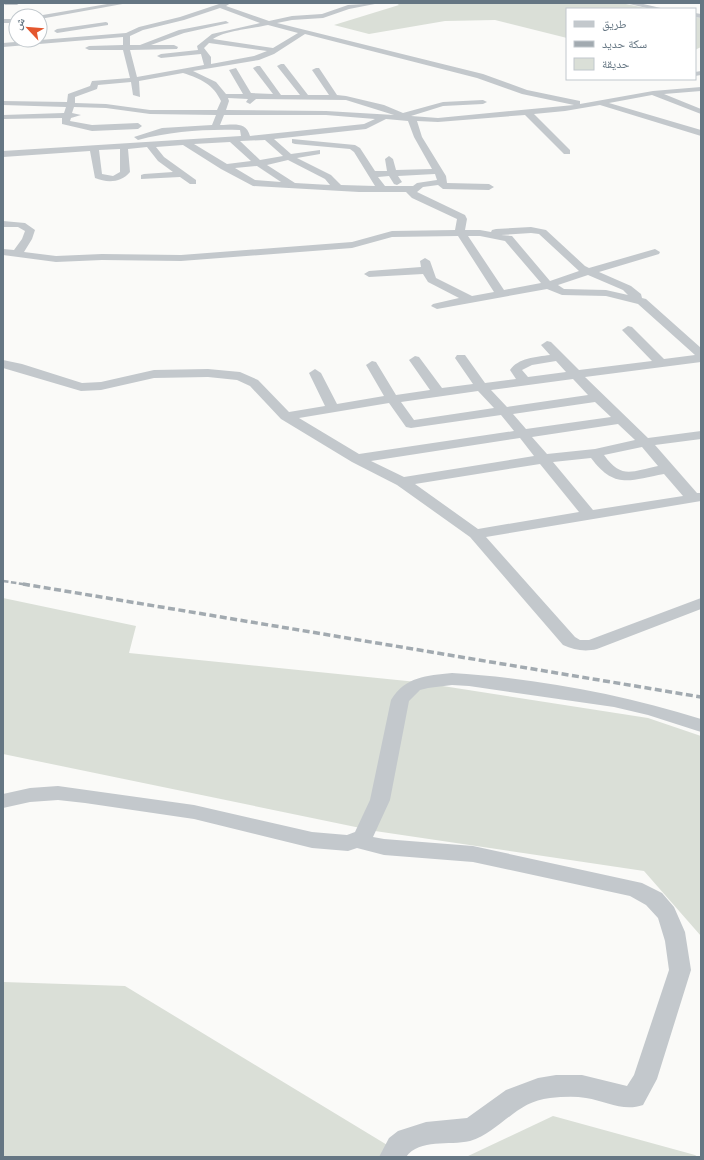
<svg xmlns="http://www.w3.org/2000/svg" width="704" height="1160" font-family="Lato,'Noto Naskh Arabic',sans-serif">
	<style>
		.green { fill: #dadfd7 }
		.lines { fill: none; stroke-linecap: round; stroke-linejoin: round }
		.minor { fill: #c3c8cc; fill-rule: evenodd }
		.rail-far1 { stroke: #a2aab0; stroke-width: 2.5; stroke-dasharray: 5.5 2.5; stroke-linecap: butt }
		.rail { stroke: #a2aab0; stroke-width: 3.5; stroke-dasharray: 7 3.5; stroke-linecap: butt }
	</style>
	<rect width="100%" height="100%" fill="#fafaf8"/>
	<path class="green" d="M396,3H621L651,9H567V38L495,20L445,21L369,34L334,25L399,5Z
		M695,17L701,18V47L695,50Z
		M3,598L136,626L129,653L417,682L648,718L701,736V936L644,871L375,831L3,754Z
		M3,982L125,986L407,1157H3Z
		M553,1116L695,1155L698,1157H466Z"/>
	<g class="lines">
		<path class="minor" d="M3,3H20L17,5H5Z
			M113,3H128L40,19V16H37Z
			M222,3H231L226,6L269,21L292,16L322,14L348,5L380,3L349,9L323,18L292,20L277,23L483,74L527,90L580,101V104L653,91L701,87V91L664,94L701,109V114L652,95L609,103L701,130V136L600,105L565,111L534,114L570,150V154H564L525,115L438,122L417,121L422,137L446,176L447,183L489,184L494,187L489,190L443,189L438,185L423,187L417,192L465,215L467,219L465,230H480L491,232L492,230L496,229L531,227L546,230L585,266L589,268L655,249L660,252L659,254L599,272L631,286L641,294L642,298L646,299L701,348V362L585,377L648,438L701,431V439L655,445L697,493H701V501L486,537L575,637L580,640H589L701,598V609L597,649C585,652 574,650 563,645L470,537L397,485L352,462L281,419L250,386L237,380L208,377L154,378L101,390L81,391L3,368V360L22,364L82,383L101,382L154,370L208,369L240,372L258,380L289,412L325,406L309,373L315,369L321,373L337,404L384,396L366,365L372,361L376,362L396,395L430,390L409,360L415,356L419,357L442,388L473,384L455,358L457,355H465L485,383L516,379L510,370C518,358 536,357 550,355L541,345L547,341L551,342L579,370L652,361L622,330L628,326L632,327L664,359L695,355L638,304L606,296L562,295L547,289L437,309L431,306L433,304L459,298L428,282L423,274L369,277L364,274L369,271L421,267L420,261L425,258L430,261L436,278L472,296L494,292L458,236L392,237L352,248L181,261L102,260L56,262L3,255V249L14,250L22,239L25,231L18,227H3V221L25,223L35,230L32,239L24,252L56,256L102,254L181,255L352,242L392,231L455,230L457,219L412,198L406,192H359L253,186L221,169L183,145L156,147L164,157L196,180V184H190L180,177L141,179V175L144,174L173,172L158,161L147,147L128,149L130,172C121,183 107,183 95,178L90,151L3,157V151L241,136L240,130C206,129 172,131 138,140L134,137L162,128L212,125L216,115L150,114L106,108L74,107L72,113L81,115L71,118L70,121L92,125L138,123L142,126L138,129L92,131L62,124V118L3,119V115L64,113L66,107L3,105V101L67,102L68,94L90,86L92,81L130,78L123,50H89L85,48L89,46L123,45V37L3,47V43L126,33L139,27L180,17ZM220,8L260,23L212,34L197,46L198,50L161,54L157,56L161,58L201,54L204,65L137,77L130,50L177,49L178,47L174,45H151L184,33L229,23L226,21L179,30L140,45H130V36L143,30L184,20ZM268,25L298,33L273,48L213,39C223,31 255,28 268,25ZM305,34L477,78L522,94L574,105L438,118L411,116L443,106L483,104L487,102L483,100L443,102L403,113L384,105L346,96L337,95L319,68H316L312,70L329,95H308L284,64H281L277,66L300,95H281L260,66H257L253,68L273,94L251,93L236,68L229,70L243,94H226L216,82L193,71L259,60L274,54ZM209,43L267,51L254,56L211,64V57L204,48ZM183,73C201,79 213,84 221,101L217,110H150L106,104L75,103V97L97,89L98,85L131,82L133,95L140,97L139,81ZM228,98L248,99L246,102L250,104L256,99L346,100L394,115L326,111L226,110L229,101ZM224,115H326L375,119L364,124L250,136C246,121 233,125 220,125ZM386,119L408,121L414,137L432,169L396,170L393,159L389,156L385,159L387,171H375L360,148L355,145L292,139V143L295,144L350,149L354,152L375,186L341,185L331,175L297,158L320,154V150L291,154L274,139L366,129ZM265,140L283,156L260,160L240,141ZM230,142L251,161L227,164L194,144ZM120,149V172L113,176L102,174L99,150ZM288,160L325,179L330,185L295,183L267,165ZM257,166L281,182L255,180L235,168ZM435,174L437,180L417,183L413,186H385L378,177L389,176L394,184L397,185L402,182L398,176ZM531,233L539,234L579,271L550,281L512,236L501,235ZM468,236H480L505,241L541,283L504,290ZM588,275L623,290L628,295L606,290L564,289L558,285ZM556,361L566,372L528,377L522,370L532,365ZM573,379L588,395L507,407L491,390ZM478,391L494,408L414,420L401,402ZM595,402L611,417L526,429L513,414ZM389,403L406,427L411,428L501,415L514,431L359,454L299,418ZM618,424L635,440L595,449L547,454L532,437ZM520,438L534,456L404,477L371,461ZM642,447L658,466C632,471 622,480 604,455ZM591,458C615,490 630,480 664,474L683,496L593,510L553,462ZM540,464L579,512L478,529L415,484Z
			M625,3H639L665,9H651Z
			M695,13L701,14V18L695,17Z
			M3,19H16V23H3Z
			M106,22L108,23V25L57,33L54,31L57,29Z
			M701,71V75L695,76V72Z
			M452,673C536,678 621,694 701,719V732L648,715L614,707L469,686L452,685L428,688L420,690L409,701L390,800L373,837L384,839L473,846L642,883L662,893L674,907L685,932L691,970L657,1079L643,1105C623,1112 606,1101 586,1098C574,1096 562,1097 550,1098C516,1101 500,1132 470,1141C449,1146 420,1138 406,1157H379L389,1138L398,1131L426,1122L467,1118L506,1090L538,1078L556,1075H582L627,1086L634,1075L669,970L665,941L658,918L646,905L630,896L473,862L384,855L357,848L348,851L312,848L194,819L85,803L58,800L30,802L3,808V794L30,788L58,786L194,805L312,832L347,835L355,832L370,800L391,700C406,676 426,676 452,673Z"/>
		<path class="rail-far1" d="M3,581L29,585"/>
		<path class="rail" d="M23,584L701,697"/>
	</g>
	<rect width="704" height="1160" fill="none" stroke="#657683" stroke-width="8"/>
	<rect x="566" y="8" width="130" height="72" fill="#ffffff" stroke="#c1c8cd"/>
	<rect x="574" y="21" width="20" height="6" fill="#c3c8cc" stroke="#c1c8cd"/>
	<text x="602" y="28" font-size="12" fill="#657683">طريق</text>
	<rect x="574" y="41" width="20" height="6" fill="#a2aab0" stroke="#c1c8cd"/>
	<text x="602" y="48" font-size="12" fill="#657683">سكة حديد</text>
	<rect x="574" y="58" width="20" height="12" fill="#dadfd7" stroke="#c1c8cd"/>
	<text x="602" y="68" font-size="12" fill="#657683">حديقة</text>
	<g transform="translate(28 28) rotate(296)"><circle r="19" fill="#ffffff" stroke="#c1c8cd"/>
	<path d="M0-3L7 15L0 10L-7 15Z" fill="#e4572e"/>
	<text y="-6" font-size="11" font-weight="bold" text-anchor="middle" fill="#657683">ش</text>
	</g>
</svg>
